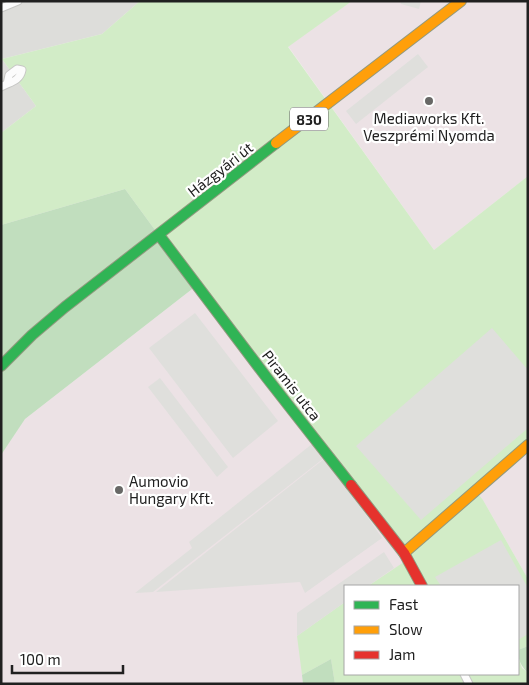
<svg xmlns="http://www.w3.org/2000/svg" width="529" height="685" font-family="'Exo 2',sans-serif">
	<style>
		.residential { fill: #ddddda }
		.industrial { fill: #ece2e5 }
		.grass { fill: #d2ecc7 }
		.forest { fill: #c1debe }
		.parking { fill: #dfdfdc }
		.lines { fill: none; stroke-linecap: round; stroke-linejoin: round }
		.street-casing { stroke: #c7c7c5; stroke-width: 9 }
		.fast-casing { stroke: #91997f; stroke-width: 12 }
		.slow-casing { stroke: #91997f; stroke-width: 12 }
		.jam-casing { stroke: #91997f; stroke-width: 12 }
		.street { stroke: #fcfcfc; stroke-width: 7 }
		.fast { stroke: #30b455; stroke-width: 10 }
		.slow { stroke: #ff9f0a; stroke-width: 10 }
		.jam { stroke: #e5322d; stroke-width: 10 }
		.poi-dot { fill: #686866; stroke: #fff; stroke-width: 2 }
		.labels { text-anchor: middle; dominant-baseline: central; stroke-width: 4.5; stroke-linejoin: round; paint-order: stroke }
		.shield { fill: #fff; stroke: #636363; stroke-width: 1 }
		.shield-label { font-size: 14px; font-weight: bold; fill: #202020 }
		.poi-label { font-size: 15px; fill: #202020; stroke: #fff }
		.street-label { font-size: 15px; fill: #202020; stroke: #fff }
	</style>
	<rect width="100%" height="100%" fill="#eeeee9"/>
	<path class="residential" d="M1,1H140L102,34L2,59L36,106L1,133Z"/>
	<path class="industrial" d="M352,1H528V176L434,250L288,46Z
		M196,286L404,551L421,586H345V674L467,684H335L331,659L302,675L303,684H1V455L25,419Z
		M528,444V579L483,500L475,490Z"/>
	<path class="grass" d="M140,1H352L288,47L434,250L528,176V444L475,490L483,500L528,579V646L518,650V586H368L407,560L196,286L125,189L1,225V133L36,106L2,59L102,34Z
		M345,602V674H518V657L522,668L528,673V684H335L331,659L302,675L297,636Z"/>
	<path class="forest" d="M125,189L196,286L25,419L1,455V225Z
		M528,646V673C521,666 518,660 518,650Z
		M331,659L335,684H303L302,675Z"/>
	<path class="parking" d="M400,1H421L419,9L401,4Z
		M418,54L428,67L356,124L346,111Z
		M195,313L278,421L233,458L149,348Z
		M492,328L528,370V428L421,520L356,446Z
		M160,378L228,467L217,477L148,387Z
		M312,444L324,458L153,592L135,593L192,548L189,542Z
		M324,459L364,512L382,538L305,593L300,582L156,592Z
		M501,540L528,588V634L518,640V586H441L435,577Z
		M384,552L394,568L368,586H345V602L297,636V613Z"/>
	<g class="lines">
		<g class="street-casing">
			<path id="street" d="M1,8L18,1
				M1,87C10,82 20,81 22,70L17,69L9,75L7,84
				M464,674L469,684"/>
		</g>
		<g class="fast-casing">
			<path id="fast" d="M159,235L267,378L351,485
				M1,366L32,335L65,307L276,143"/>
		</g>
		<g class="slow-casing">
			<path id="slow" d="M276,143L461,1
				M404,553L528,445"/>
		</g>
		<g class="jam-casing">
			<path id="jam" d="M351,485L404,553L422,586"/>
		</g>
		<use href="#street" class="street"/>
		<use href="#fast" class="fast"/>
		<use href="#slow" class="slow"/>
		<use href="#jam" class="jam"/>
	</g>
	<g class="poi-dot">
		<circle cx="429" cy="101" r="5"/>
		<circle cx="119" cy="490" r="5"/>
	</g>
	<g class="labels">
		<rect class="shield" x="290" y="107.5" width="38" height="23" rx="4"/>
		<g class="shield-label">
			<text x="309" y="119">830</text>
		</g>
		<g class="poi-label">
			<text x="429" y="118">Mediaworks Kft.<tspan x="429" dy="17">Veszprémi Nyomda</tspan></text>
			<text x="129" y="481" text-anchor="start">Aumovio<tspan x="129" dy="17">Hungary Kft.</tspan></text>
		</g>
		<g class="street-label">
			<text transform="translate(220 169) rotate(-38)">Házgyári út</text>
			<text transform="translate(292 385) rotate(52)">Piramis utca</text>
		</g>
	</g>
	<rect width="529" height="685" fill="none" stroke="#202020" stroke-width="5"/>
	<rect x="344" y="585" width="175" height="90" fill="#ffffff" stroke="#a6a6a6"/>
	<rect x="354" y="601" width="25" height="8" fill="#30b455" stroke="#a6a6a6"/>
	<text x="389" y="610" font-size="15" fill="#202020">Fast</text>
	<rect x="354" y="626" width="25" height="8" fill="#ff9f0a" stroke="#a6a6a6"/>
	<text x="389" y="635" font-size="15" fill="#202020">Slow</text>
	<rect x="354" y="651" width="25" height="8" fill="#e5322d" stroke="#a6a6a6"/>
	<text x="389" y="660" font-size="15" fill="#202020">Jam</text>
	<path d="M12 665v8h111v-8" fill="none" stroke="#202020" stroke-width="2.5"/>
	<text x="20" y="665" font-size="15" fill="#202020" stroke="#ffffff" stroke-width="4" paint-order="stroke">100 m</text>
</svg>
